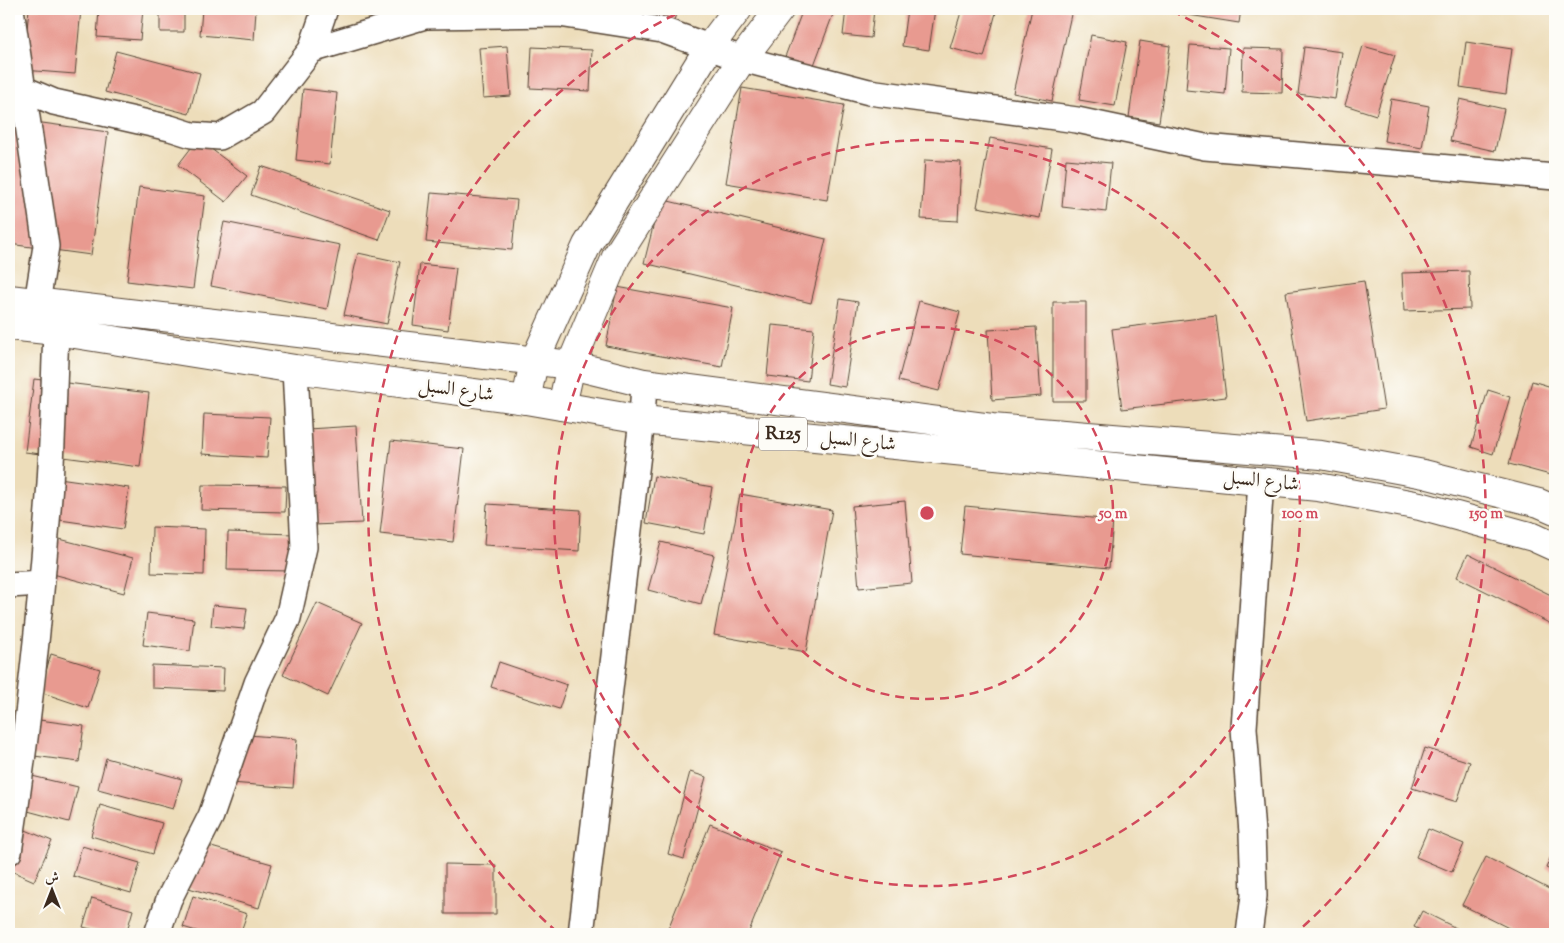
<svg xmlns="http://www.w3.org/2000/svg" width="1564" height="943" font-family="'Sorts Mill Goudy',Amiri,serif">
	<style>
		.building { fill: #e89a90 }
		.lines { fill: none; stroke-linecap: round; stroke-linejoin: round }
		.street-casing { stroke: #564535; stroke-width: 28 }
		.secondary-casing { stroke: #564535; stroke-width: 30 }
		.primary-casing { stroke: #564535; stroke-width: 30 }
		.street { stroke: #fff; stroke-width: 25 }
		.secondary { stroke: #fff; stroke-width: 28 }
		.primary { stroke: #fff; stroke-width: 28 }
		.ring { fill: none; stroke: #d1495b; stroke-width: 2.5; stroke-dasharray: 9 6 }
		.labels { text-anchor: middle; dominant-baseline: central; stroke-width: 5; stroke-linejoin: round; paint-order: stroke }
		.shield { fill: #fdfcf7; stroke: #75695f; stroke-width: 1 }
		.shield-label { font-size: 19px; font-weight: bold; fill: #3b2a1e }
		.street-label { font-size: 20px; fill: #3b2a1e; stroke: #fdfcf7 }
		.centre { fill: #d1495b; stroke: #fdfcf7; stroke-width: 2.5 }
		.ring-label { font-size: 15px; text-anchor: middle; font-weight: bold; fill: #d1495b; stroke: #fdfcf7; stroke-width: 5; stroke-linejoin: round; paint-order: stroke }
	</style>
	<rect width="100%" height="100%" fill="#fdfcf7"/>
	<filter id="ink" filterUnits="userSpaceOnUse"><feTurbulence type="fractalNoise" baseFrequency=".02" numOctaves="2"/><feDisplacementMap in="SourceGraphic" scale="10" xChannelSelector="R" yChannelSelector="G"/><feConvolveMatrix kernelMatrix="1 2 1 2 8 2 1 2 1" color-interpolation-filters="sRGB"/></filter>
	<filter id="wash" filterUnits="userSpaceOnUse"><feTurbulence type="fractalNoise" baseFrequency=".0096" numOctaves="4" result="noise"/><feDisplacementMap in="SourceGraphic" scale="20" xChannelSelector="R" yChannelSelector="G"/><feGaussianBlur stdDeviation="1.12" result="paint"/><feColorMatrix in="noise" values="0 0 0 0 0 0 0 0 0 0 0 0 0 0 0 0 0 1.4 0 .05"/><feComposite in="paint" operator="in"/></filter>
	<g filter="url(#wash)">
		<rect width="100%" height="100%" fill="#edddba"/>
		<g id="blocks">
			<path class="building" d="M29,9H81L75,74L23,70Z
				M99,9H143L140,40L97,37Z
				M160,9H184V32H160Z
				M202,9L256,10L254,40L200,35Z
				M620,9H677L674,21Z
				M803,9H835L811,73L783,62Z
				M846,9H874L871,38L843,35Z
				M907,9H935L929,50L902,46Z
				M962,9H997L984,57L950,48Z
				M1032,9H1065L1072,10L1052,101L1013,93Z
				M1151,9H1241L1239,23Z
				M1091,35L1127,42L1115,106L1079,100Z
				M1140,41L1170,46L1159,122L1129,117Z
				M1466,42L1512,49L1506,94L1460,87Z
				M1190,45L1229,48L1225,94L1186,90Z
				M507,46L511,96L483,98L479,48Z
				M1363,46L1395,55L1376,115L1345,105Z
				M532,47L592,50L590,91L530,88Z
				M1304,47L1342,52L1335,99L1298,94Z
				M1243,48L1283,49L1282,93L1242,92Z
				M116,51L200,73L189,114L105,92Z
				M742,88L844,105L827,200L726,183Z
				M303,89L337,93L330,164L296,160Z
				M1391,99L1429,106L1422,148L1384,141Z
				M1460,99L1504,109L1495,151L1450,141Z
				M13,119L108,132L91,255L9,244V150Z
				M990,138L1052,149L1040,218L977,207Z
				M198,139L247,176L226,202L178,165Z
				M1066,159L1111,163L1106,212L1062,207Z
				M925,160L961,162L958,221L921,219Z
				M261,166L390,210L379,240L251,195Z
				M139,187L205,196L193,289L127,281Z
				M431,193L517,200L512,250L426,242Z
				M660,199L826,239L811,303L644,263Z
				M224,222L340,245L327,309L211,286Z
				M358,253L400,262L387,324L344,315Z
				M420,264L456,268L448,330L413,325Z
				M1469,271L1470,309L1404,311L1402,273Z
				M1364,281L1384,409L1306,421L1286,292Z
				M617,287L733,308L722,367L606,346Z
				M840,299L858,302L845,387L827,384Z
				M919,301L960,312L939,391L898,381Z
				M1053,302H1086V401H1053Z
				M1216,316L1226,397L1122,409L1112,329Z
				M772,325L814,329L808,381L767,376Z
				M1036,327L1041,396L992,400L988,330Z
				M34,379L149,393L140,467L25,452Z
				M1532,381L1555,388V470L1554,476L1509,464Z
				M1488,390L1510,397L1493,454L1471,447Z
				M204,414L270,417L267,458L202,454Z
				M356,426L362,523L313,525L308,429Z
				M391,441L464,449L453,542L380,534Z
				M654,476L712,487L704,534L646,523Z
				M59,478L129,488L123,529L53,519Z
				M202,485L286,486L285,512L201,510Z
				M9,492H10L13,515H9Z
				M740,494L832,510L806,652L714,635Z
				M905,501L912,583L859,588L852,506Z
				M487,504L581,510L579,551L484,545Z
				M965,506L1113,520L1109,568L960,554Z
				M152,527L205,529L204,575L151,573Z
				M228,532L294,534L293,571L227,570Z
				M48,536L133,558L124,593L38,570Z
				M661,542L714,555L701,604L648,590Z
				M1468,554L1555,597V626L1457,577Z
				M317,603L362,623L328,696L283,675Z
				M213,605L247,608L244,629L211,626Z
				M147,613L194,619L190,651L143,645Z
				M51,654L100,669L88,708L40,692Z
				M499,662L567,685L559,709L491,687Z
				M152,665L224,668L223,691L152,688Z
				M32,719L84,726L79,762L27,755Z
				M236,734L297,739L293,788L231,783Z
				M1425,748L1470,762L1457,802L1412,788Z
				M106,758L182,779L173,809L98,789Z
				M690,772L706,777L684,859L668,854Z
				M32,776L78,787L69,822L24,810Z
				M100,805L162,823L153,854L91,836Z
				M710,824L781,852L748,934H666Z
				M16,826L52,841L34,881L9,870V841Z
				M1428,829L1464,844L1452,872L1416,857Z
				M190,841L272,864L259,908L178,885Z
				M82,846L140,863L131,893L73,876Z
				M1555,847V872L1546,868Z
				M1486,857L1555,892V934H1521L1462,905Z
				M445,864L496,865V914H445Z
				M193,896L247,914L240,934H206L183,927Z
				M92,898L133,910L126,934H110L83,927Z
				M1422,911L1468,934H1428L1414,927Z"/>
		</g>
	</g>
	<g filter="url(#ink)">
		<use href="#blocks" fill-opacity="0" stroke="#564535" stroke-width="1"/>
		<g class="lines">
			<g class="street-casing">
				<path id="street" d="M11,9L46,246L37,303
					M311,50L325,9
					M9,83L54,102L170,128L192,135L220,137L263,112L311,50L425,16L559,14L662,30L742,59L869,92L1077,120L1205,147L1555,177
					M9,585L41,583
					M9,852C28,730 41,606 50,483C53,432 54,382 56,331
					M157,934L169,899L211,816L257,683L288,618L304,547L295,369
					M581,934L642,420L644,383
					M1249,934L1254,896L1252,833L1244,728L1261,482"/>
			</g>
			<g class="secondary-casing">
				<path id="secondary" d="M526,400L534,362L587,245L710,46L738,9
					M562,406L571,365L616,257L742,59L780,9"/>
			</g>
			<g class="primary-casing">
				<path id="primary" d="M9,299L571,365L644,383L992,428L1321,455L1424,474L1539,503L1555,510
					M9,326L56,331L295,369L526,400L642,420L1318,487L1420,506L1533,537L1555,547"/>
			</g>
			<use href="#street" class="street"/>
			<use href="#secondary" class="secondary"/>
			<use href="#primary" class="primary"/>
		</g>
	</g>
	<g class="ring">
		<circle cx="927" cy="513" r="186"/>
		<circle cx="927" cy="513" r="373"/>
		<path d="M557 932A559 559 0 0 1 682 11M1172 11A559 559 0 0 1 1297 932"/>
	</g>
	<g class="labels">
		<rect class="shield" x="759" y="417.5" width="48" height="33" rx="4"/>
		<g class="shield-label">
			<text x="783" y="434">R125</text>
		</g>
		<g class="street-label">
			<text transform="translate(456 391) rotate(8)">شارع السبل</text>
			<text transform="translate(858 442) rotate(6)">شارع السبل</text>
			<text transform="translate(1261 482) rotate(6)">شارع السبل</text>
		</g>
	</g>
	<circle cx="927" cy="513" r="8" class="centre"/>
	<g class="ring-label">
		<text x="1113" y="518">50 m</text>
		<text x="1300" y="518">100 m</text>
		<text x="1486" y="518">150 m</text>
	</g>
	<rect width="1564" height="943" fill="none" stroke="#fdfcf7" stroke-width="30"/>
	<g transform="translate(52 890)" stroke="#fdfcf7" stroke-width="4" paint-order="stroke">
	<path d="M0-4L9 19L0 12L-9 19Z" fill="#3b2a1e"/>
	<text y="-8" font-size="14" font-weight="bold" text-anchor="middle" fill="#3b2a1e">ش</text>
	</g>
</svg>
